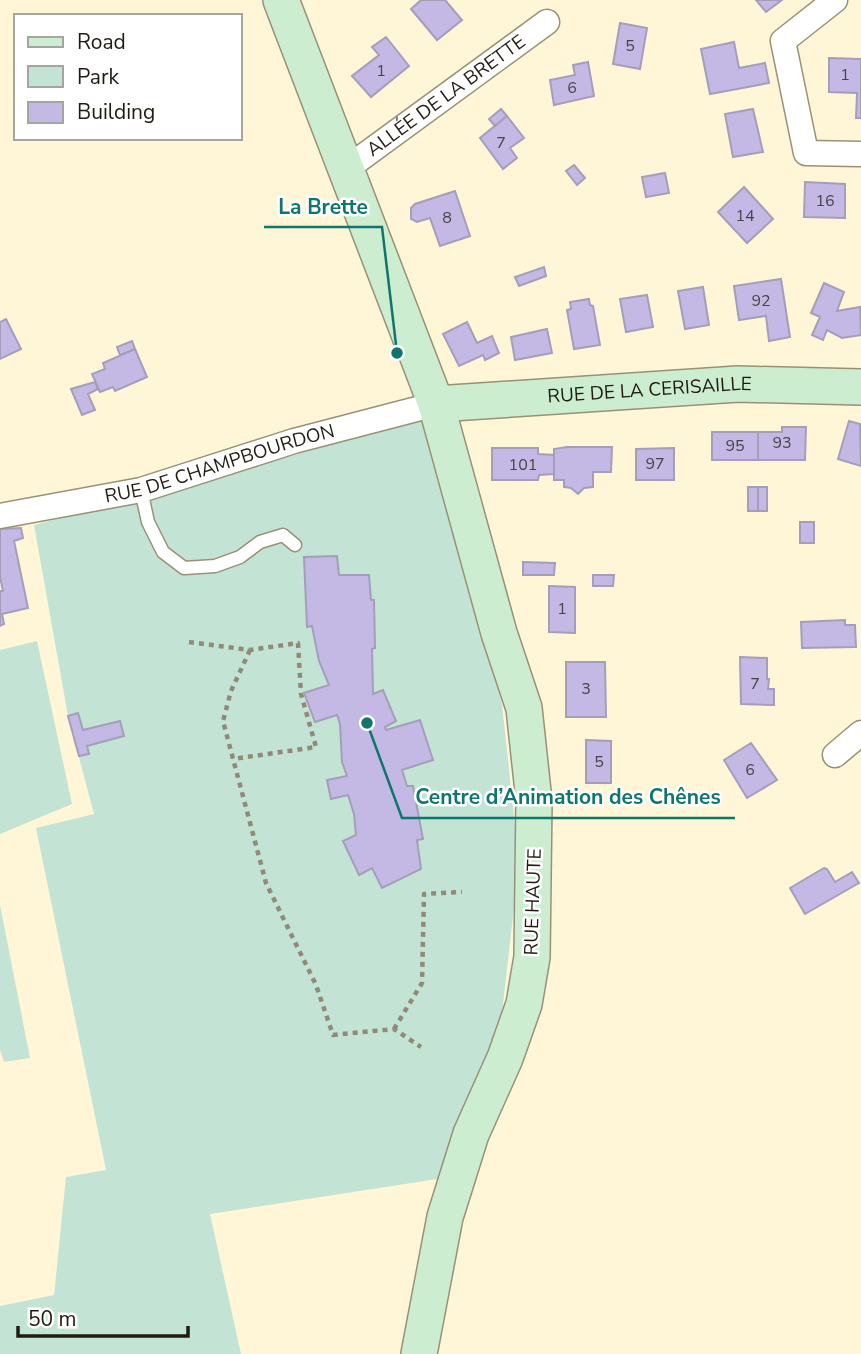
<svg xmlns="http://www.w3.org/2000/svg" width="861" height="1354" font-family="'Nunito Sans',sans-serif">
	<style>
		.green { fill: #c3e4d4 }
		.building { fill: #c3b9e4; stroke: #a59eba; stroke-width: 2 }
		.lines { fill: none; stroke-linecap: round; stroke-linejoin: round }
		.lane-casing { stroke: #999176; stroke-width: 15 }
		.street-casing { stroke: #999176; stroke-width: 27 }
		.secondary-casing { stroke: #999176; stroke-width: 38 }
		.path { stroke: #908a76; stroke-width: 4.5; stroke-dasharray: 5 5; stroke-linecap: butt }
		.lane { stroke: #fff; stroke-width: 12 }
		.street { stroke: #fff; stroke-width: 24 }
		.secondary { stroke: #cdedd1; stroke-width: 35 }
		.labels { text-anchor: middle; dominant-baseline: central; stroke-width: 5; stroke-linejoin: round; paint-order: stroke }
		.number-label { font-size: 16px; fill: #494346 }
		.street-label { font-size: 19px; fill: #201c12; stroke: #fff }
		.leader { fill: none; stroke: #0f766e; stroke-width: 2.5 }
		.callout-dot { fill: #0f766e; stroke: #fff; stroke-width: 2.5 }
		.callout-label { font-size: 21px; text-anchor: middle; font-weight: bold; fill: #0f766e; stroke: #fff; stroke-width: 5; stroke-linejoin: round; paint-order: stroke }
	</style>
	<rect width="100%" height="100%" fill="#fff6d8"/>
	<path class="green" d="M424,417L502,704L519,863L502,1013L457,1176L210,1214L241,1354H0V1306L54,1295L66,1177L106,1170L36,828L94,814L68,716L34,525L244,470Z
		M37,641L72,804L0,834V650Z
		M0,905L30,1058L4,1062L0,1050Z"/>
	<path class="building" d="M421,0H445L462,20L437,40L411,9Z
		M756,0H782L766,12Z
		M620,23L647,28L640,69L613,64Z
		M386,37L409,66L371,97L352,76L379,55L372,47Z
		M734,42L739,68L765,63L769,83L710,94L701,49Z
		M829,58L861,59V118H856L857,93L829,92Z
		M588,62L594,96L554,105L550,80L575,75L573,65Z
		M501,109L507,116L495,126L489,119Z
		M753,109L763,152L733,157L725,114Z
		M507,116L524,138L510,148L517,158L503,169L480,138Z
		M574,165L585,178L577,185L566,171Z
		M665,173L669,193L646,197L642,177Z
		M805,182L845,184V218L804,217Z
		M744,187L773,219L747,243L718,212Z
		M455,191L470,236L440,246L430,218L417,222L411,219V208L415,204Z
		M544,267L546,276L519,286L515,277Z
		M781,279L790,337L769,341L766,316L739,320L734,286Z
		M824,283L844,292L837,311L860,307L861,335L842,338L827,330L823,340L812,335L820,317L811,313Z
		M703,287L709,325L685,329L678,291Z
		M647,295L653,327L626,332L620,299Z
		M589,299L590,305L593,306L600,345L574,349L567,310L571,309L570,302Z
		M6,319L21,349L0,359V322Z
		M467,322L477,343L492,336L499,353L485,360L483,355L459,366L443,334Z
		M547,329L552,353L515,360L511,337Z
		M132,341L135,349L120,355L117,347Z
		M135,349L147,377L115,391L113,387L100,392L92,374L105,369L103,363Z
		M95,382L98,389L88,394L95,410L82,415L71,389Z
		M849,421L860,424L861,466L838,459Z
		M782,427H806L805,460H758V432H782Z
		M712,432H758V460H712Z
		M567,447H612L611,472H593V487L584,488L578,494L571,488L564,487V480H554V449Z
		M492,448H538V454L554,455V474L539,475L538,480H492Z
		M674,448V480H636V449Z
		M748,487H758V511H748Z
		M758,487H767V511H758Z
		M800,522H814V543H800Z
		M21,528L23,538L14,541L28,608L2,614L4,624L0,626V591H3L0,577V529Z
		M337,556L339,575H369L371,600H374L375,648L372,649L373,694L383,690L396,721L385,727L386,730L420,720L433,760L402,770L407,786H413L423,839L417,840L421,869L382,888L372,868L359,875L343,841L356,835L354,814L348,795L331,799L327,780L347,776L342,762L340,724L337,715L315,722L304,693L329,685L319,661L312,626L307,627L304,557Z
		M523,562L555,563L554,575H523Z
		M593,575H614L613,586H593Z
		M549,586L575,587V633L549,632Z
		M845,620V625H855L856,647L802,648L801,622Z
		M740,657L767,658V679H769L768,689H774V705L741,704Z
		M566,662H605L606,717H566Z
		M78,713L83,730L120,721L124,736L87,746L89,754L79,756L68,716Z
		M586,740L611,741V783H586Z
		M751,743L777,780L747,798L724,760Z
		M824,868L827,869L835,882L852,872L859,883L805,914L790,888Z"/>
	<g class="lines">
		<g class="lane-casing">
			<path id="lane" d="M141,490L148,522L163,552L184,568L215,566L240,557L260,542L283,535L295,545"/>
		</g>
		<g class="street-casing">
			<g id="street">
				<path d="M835,0L783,41L806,153L861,154"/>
				<path id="s1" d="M346,169L547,22"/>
				<path id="s2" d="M0,516L141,490L294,441L436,404"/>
				<path d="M835,755L861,733"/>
			</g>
		</g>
		<g class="secondary-casing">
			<g id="secondary">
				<path d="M281,0L436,404L499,633L524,708L534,801L532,957L524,1004L505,1058L471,1134L445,1217L419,1354"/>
				<path id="s3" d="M436,404L738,384L861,387"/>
			</g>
		</g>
		<path class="path" d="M189,642L250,650L298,643L301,694L316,747L233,759
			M250,650L231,691L223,721L266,883L316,985L333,1035L394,1029L421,1047
			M394,1029L422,983L424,894L462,892"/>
		<use href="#lane" class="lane"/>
		<use href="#street" class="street"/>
		<use href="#secondary" class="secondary"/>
	</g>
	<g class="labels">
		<g class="number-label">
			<text x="630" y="46">5</text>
			<text x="381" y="71">1</text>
			<text x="845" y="75">1</text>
			<text x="572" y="88">6</text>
			<text x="501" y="143">7</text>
			<text x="825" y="201">16</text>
			<text x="745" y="216">14</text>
			<text x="447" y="218">8</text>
			<text x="761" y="301">92</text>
			<text x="782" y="443">93</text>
			<text x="735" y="446">95</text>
			<text x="655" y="464">97</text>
			<text x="523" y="465">101</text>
			<text x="562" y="609">1</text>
			<text x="755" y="684">7</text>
			<text x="586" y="689">3</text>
			<text x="599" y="762">5</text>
			<text x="750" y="770">6</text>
		</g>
		<g class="street-label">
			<text stroke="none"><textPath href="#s1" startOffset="124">ALLÉE DE LA BRETTE</textPath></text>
			<text stroke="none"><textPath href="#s3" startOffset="214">RUE DE LA CERISAILLE</textPath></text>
			<text stroke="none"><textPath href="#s2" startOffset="226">RUE DE CHAMPBOURDON</textPath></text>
			<text transform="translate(533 902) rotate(-88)">RUE HAUTE</text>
		</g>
	</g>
	<path class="leader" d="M397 353L382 227H264M367 723L402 818H735"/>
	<g class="callout-dot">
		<circle cx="397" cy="353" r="7"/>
		<circle cx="367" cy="723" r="7"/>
	</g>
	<g class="callout-label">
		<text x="323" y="214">La Brette</text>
		<text x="568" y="804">Centre d’Animation des Chênes</text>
	</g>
	<rect x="14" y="14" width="228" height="126" fill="#ffffff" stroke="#a6a4a0" stroke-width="2"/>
	<rect x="28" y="37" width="35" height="10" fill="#cdedd1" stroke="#a6a4a0" stroke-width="2"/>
	<text x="77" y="49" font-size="21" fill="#201c12">Road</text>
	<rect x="28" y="66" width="35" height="21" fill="#c3e4d4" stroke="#a6a4a0" stroke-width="2"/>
	<text x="77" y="84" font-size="21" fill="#201c12">Park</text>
	<rect x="28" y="102" width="35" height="21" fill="#c3b9e4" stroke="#a6a4a0" stroke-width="2"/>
	<text x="77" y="119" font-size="21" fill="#201c12">Building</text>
	<path d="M18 1326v10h170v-10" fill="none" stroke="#201c12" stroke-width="3.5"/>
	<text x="28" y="1326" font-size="21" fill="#201c12" stroke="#ffffff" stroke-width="5" paint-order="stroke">50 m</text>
</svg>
